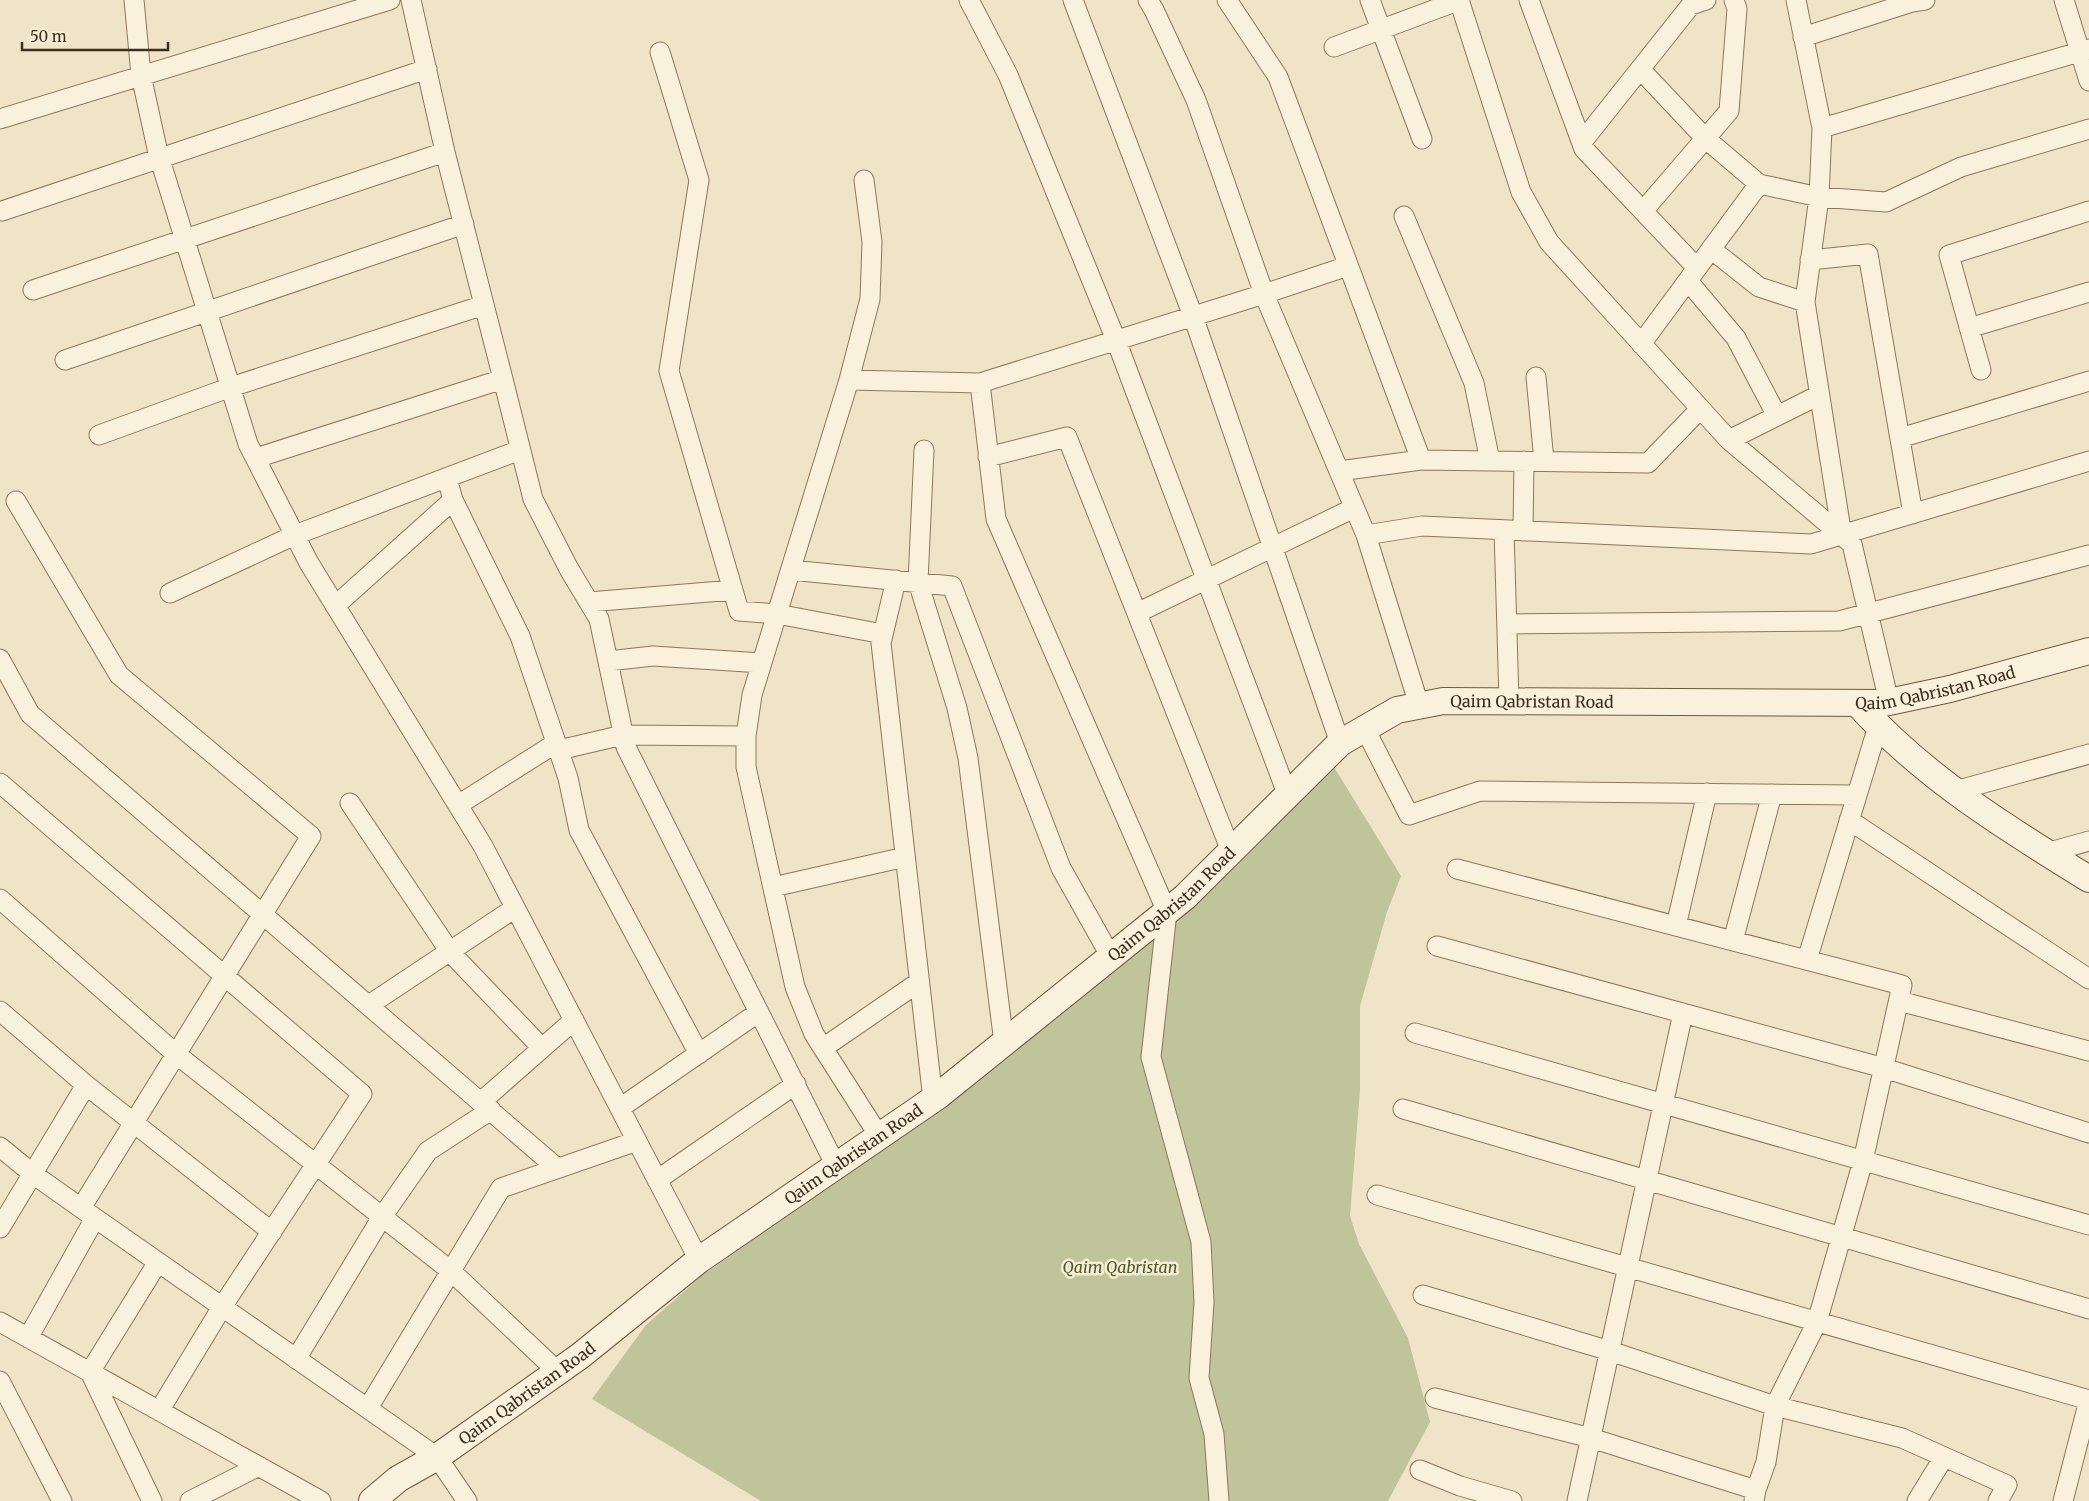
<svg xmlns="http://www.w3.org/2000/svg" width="2089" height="1501" font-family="Merriweather,serif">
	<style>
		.cemetery { fill: #bfc49a }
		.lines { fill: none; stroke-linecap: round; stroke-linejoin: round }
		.street-casing { stroke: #8d765c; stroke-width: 21 }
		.secondary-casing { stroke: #6f573f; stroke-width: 28 }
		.street { stroke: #faf1dc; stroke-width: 19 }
		.secondary { stroke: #faf1dc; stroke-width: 26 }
		.labels { text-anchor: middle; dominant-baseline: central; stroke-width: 5; stroke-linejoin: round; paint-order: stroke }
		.street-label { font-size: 16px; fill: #3d2e20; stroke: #f7eed8 }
		.park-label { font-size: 16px; font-style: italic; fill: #4d5a26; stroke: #f7eed8 }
	</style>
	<rect width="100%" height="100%" fill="#f0e4c8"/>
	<path class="cemetery" d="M1334,767L1401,876L1387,912L1360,1006V1090L1350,1216L1359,1244L1408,1338L1430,1422L1388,1501H761L592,1399L646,1325L704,1274L937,1113L1171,926L1236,865Z"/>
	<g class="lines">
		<g class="street-casing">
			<path id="street" d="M134,0L141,75L158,153L248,444L309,563L483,846L699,1260
				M411,0L445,152L503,379
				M969,0L1008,75L1116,340L1288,796
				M1073,0L1193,316L1340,743
				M1148,0L1154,10L1196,100L1264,294L1366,535L1419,705
				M1227,0L1278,77L1421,460
				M1370,0L1422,139
				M1459,0L1521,192L1549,242L1729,440L1852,544L1889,702
				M1529,0L1584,149L1697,268
				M1796,0L1822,128L1819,197L1805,302L1842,536
				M2064,0L2089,81
				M1803,37L1912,2L1925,0
				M1334,47L1460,0
				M660,52L699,180L669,371L739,611L777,614L883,634
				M1640,69L1706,139L1759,184
				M0,119L390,0
				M1822,128L2089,49
				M1582,142L1691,5L1706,0
				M864,180L872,242L870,299L849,380L752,695L746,736V767L795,987L814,1034L879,1136
				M2,211L427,69
				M1643,211L1729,111L1737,9L1734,0
				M1404,216L1474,383L1490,461
				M1711,249L1759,287L1805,302
				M1810,260L1868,254L1913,514
				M1688,281L1736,338L1777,416
				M33,290L445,152
				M1969,328L2089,292
				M1641,344L1759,184L1819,197L1886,202L1961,167L2089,129
				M65,360L464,224
				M1981,370L1949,255L2089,211
				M1536,377L1544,461
				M849,380L980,383L1264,294L1348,266
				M980,383L996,519L1167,912L1151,1057L1201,1242L1204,1302L1199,1378L1214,1434L1219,1501
				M99,435L231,387L484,305
				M1900,438L2089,381
				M1729,440L1819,395
				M924,450L918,582L957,708L968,758L1004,1043
				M988,457L1067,437L1231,851
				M256,458L503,379L533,499L569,569L599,619L626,747L836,1166
				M1339,471L1421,460L1648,463L1700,409
				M453,500L520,636L568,778L579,830L699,1054
				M16,501L119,675L311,836L81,1208
				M1504,530L1509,701
				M1523,531L1524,461
				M1366,535L1422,526L1811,544L2089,461
				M791,570L952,586L1061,868L1111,957
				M896,580L881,643L933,1100
				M170,593L295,535L520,450
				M589,602L733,590
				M335,606L453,500L450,489
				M1137,613L1354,508
				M1507,624L1839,621L2089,555
				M0,659L30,714L557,1168
				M608,661L653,656L762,663
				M1365,729L1409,815L1480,791L1857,795
				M559,750L623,735L746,736
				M0,783L362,1094L222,1307L159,1411
				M1955,791L2089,754
				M350,803L450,952L542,1048
				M458,805L556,743
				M1849,820L2089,979
				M2046,853L2089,841
				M773,887L905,857
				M0,899L176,1054L451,1271L557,1371
				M1676,926L1707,793
				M1733,941L1772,794
				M1437,946L1884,1068L2089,1133
				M1807,960L1878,726
				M1899,1001L2089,1051
				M369,1005L515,908
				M0,1011L86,1085L272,1232
				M1415,1033L2089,1225
				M823,1048L919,982
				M481,1102L574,1020
				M620,1108L759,1012
				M1403,1109L2089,1309
				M0,1147L33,1174L95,1218L437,1457L467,1501
				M657,1180L796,1084
				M1377,1195L2089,1400
				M0,1228L86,1085
				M1423,1295L1610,1351L1775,1406L1817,1322L1863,1161L1902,985L1457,869
				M0,1322L321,1501
				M28,1338L95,1218
				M296,1359L382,1217L428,1151L491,1110
				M0,1381L62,1501
				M1435,1398L1591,1438L1756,1490
				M368,1408L501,1188L637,1141
				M1420,1470L1460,1486L1512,1501
				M152,1501L90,1372L158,1262
				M190,1501L259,1466
				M1577,1501L1683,1013
				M1754,1501L1756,1490L1766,1462L1775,1406L1902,1438L2007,1485L1998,1501
				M1917,1501L1944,1457
				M2063,1501L2089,1400"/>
		</g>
		<g class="secondary-casing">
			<g id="secondary">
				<path d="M1857,703C1922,776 2006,828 2089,879"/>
				<path id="s1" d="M372,1501L398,1479L437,1457L580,1356L699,1260L938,1096L1185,897L1340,743L1397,710L1443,701L1884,703L1950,689L2089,651"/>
			</g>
		</g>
		<use href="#street" class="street"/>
		<use href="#secondary" class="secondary"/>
	</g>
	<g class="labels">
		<g class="street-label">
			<text stroke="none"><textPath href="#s1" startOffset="1839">Qaim Qabristan Road</textPath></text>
			<text stroke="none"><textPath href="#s1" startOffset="1434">Qaim Qabristan Road</textPath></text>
			<text stroke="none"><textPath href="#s1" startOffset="999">Qaim Qabristan Road</textPath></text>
			<text stroke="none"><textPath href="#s1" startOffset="594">Qaim Qabristan Road</textPath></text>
			<text stroke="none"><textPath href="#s1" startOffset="189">Qaim Qabristan Road</textPath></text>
		</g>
		<g class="park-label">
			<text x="1120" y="1267">Qaim Qabristan</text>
		</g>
	</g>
	<path d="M22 42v8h146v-8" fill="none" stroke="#3d2e20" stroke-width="2.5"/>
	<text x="30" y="42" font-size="15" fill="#3d2e20" stroke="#f7eed8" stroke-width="4" paint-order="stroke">50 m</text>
</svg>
